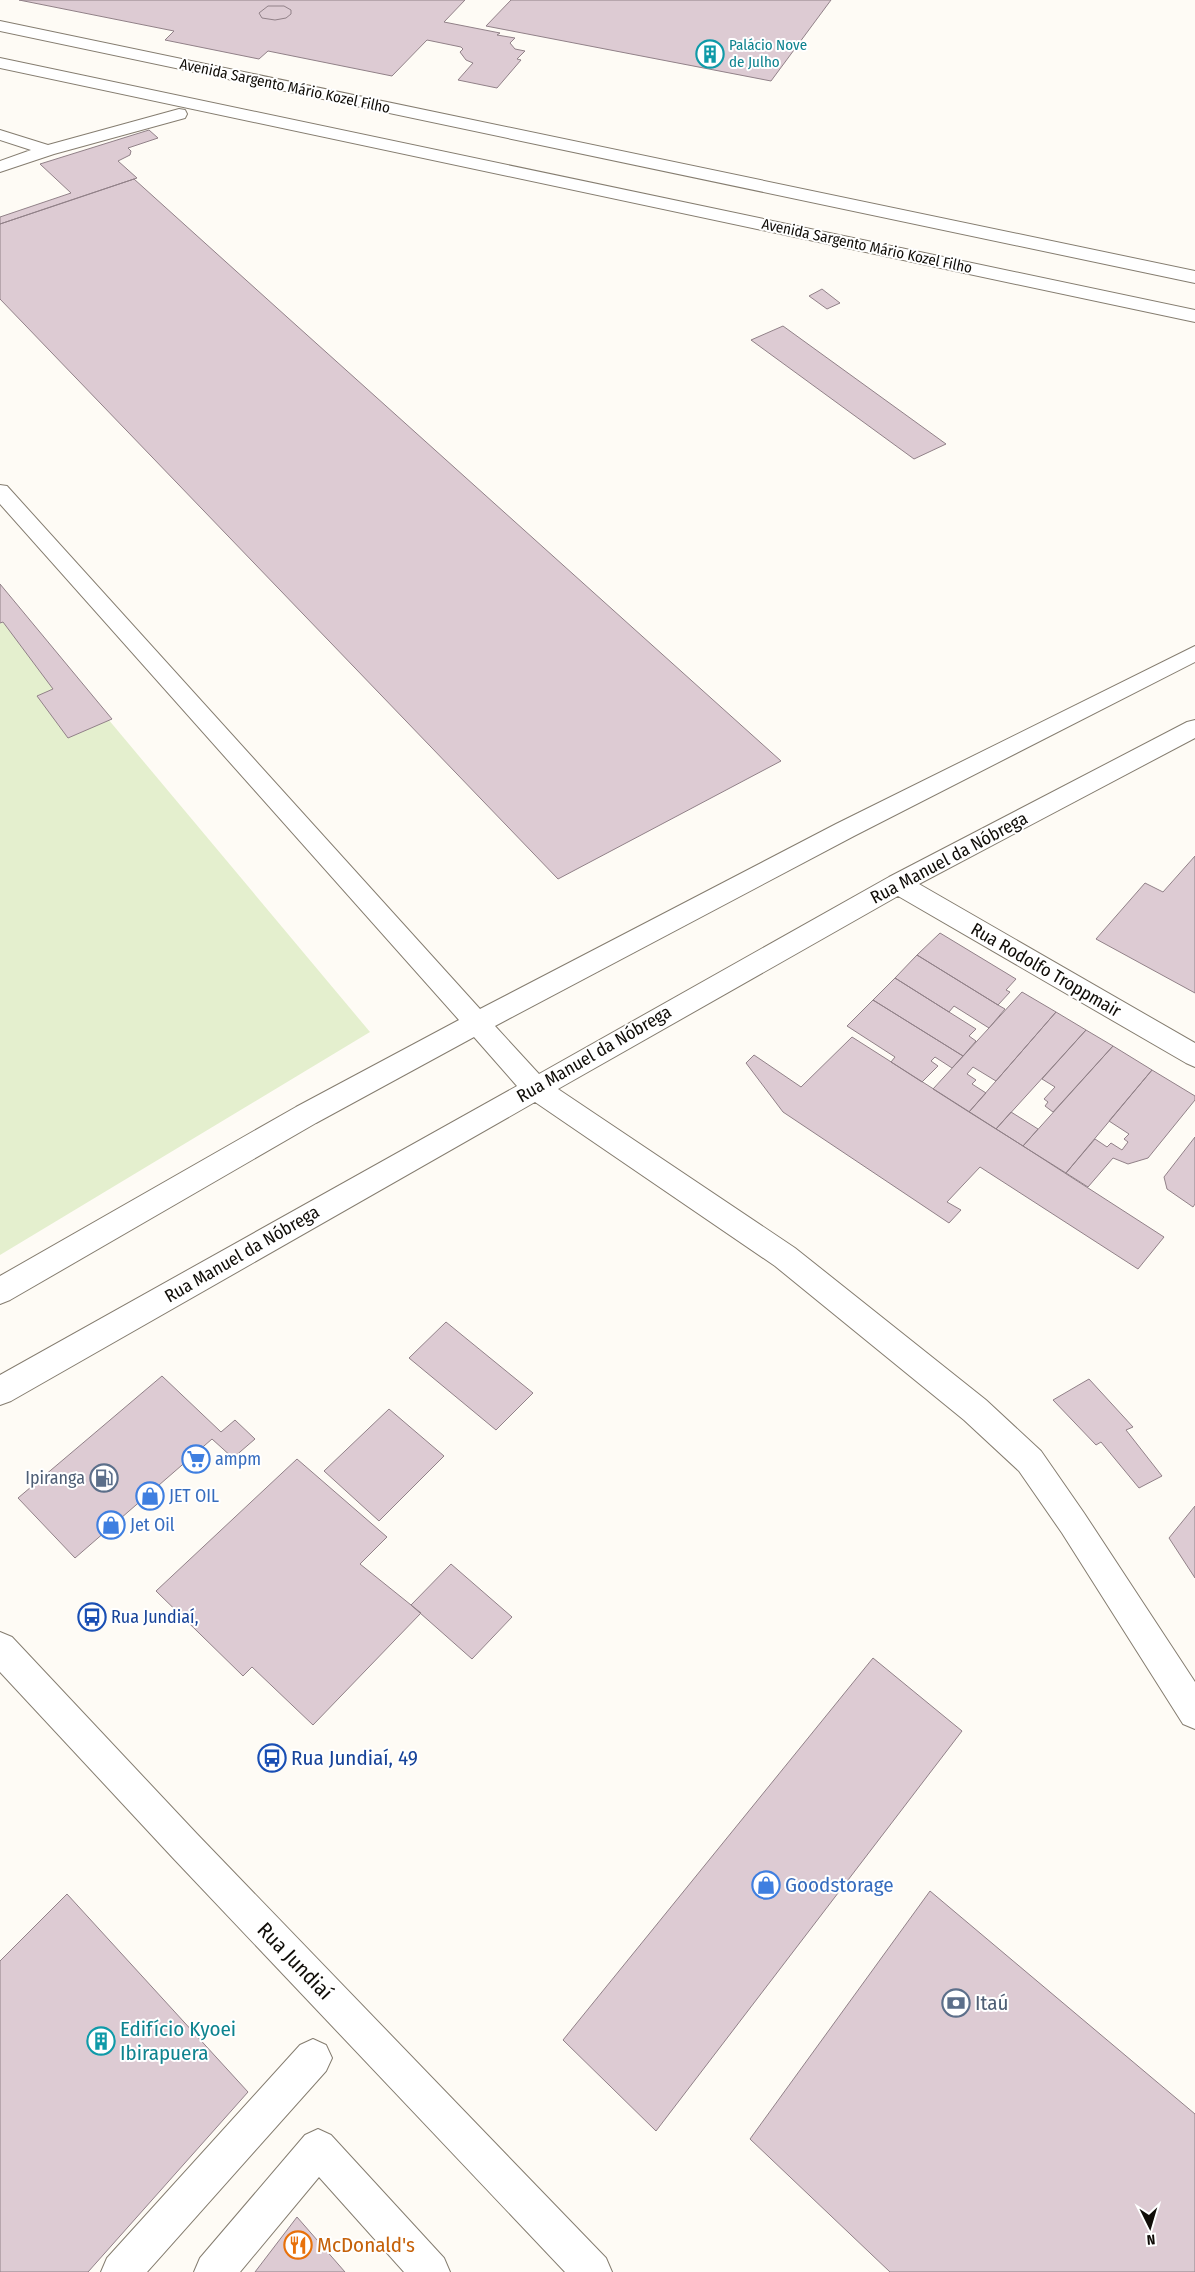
<svg xmlns="http://www.w3.org/2000/svg" width="1195" height="2272" font-family="'Fira Sans Condensed',sans-serif">
	<style>
		.green { fill: #e4efce }
		.building { fill: #ddcbd3; stroke: #918188 }
		.lines { fill: none; stroke-linecap: round; stroke-linejoin: round }
		.minor-casing { stroke: #857d70; stroke-width: 2 }
		.minor { fill: #fff; fill-rule: evenodd }
		.labels { text-anchor: middle; dominant-baseline: central; stroke-width: 4; stroke-linejoin: round; paint-order: stroke }
		.far-culture-label { font-size: 15px; fill: #0d838f; stroke: #fff; text-anchor: start }
		.far-street-label { font-size: 15px; fill: #100d08; stroke: #fff }
		.street-label { font-size: 18px; fill: #100d08; stroke: #fff }
		.shop-label { font-size: 18px; fill: #366cbe; stroke: #fff; text-anchor: start }
		.service-label { font-size: 18px; fill: #4e5e75; stroke: #fff; text-anchor: end }
		.transit-label { font-size: 18px; fill: #164399; stroke: #fff; text-anchor: start }
		.near-transit-label { font-size: 21px; fill: #164399; stroke: #fff; text-anchor: start }
		.near-shop-label { font-size: 21px; fill: #366cbe; stroke: #fff; text-anchor: start }
		.near-street-label { font-size: 21px; fill: #100d08; stroke: #fff }
		.near-service-label { font-size: 21px; fill: #4e5e75; stroke: #fff; text-anchor: start }
		.near-culture-label { font-size: 21px; fill: #0d838f; stroke: #fff; text-anchor: start }
		.near-food-label { font-size: 21px; fill: #c56008; stroke: #fff; text-anchor: start }
	</style>
	<rect width="100%" height="100%" fill="#fefbf5"/>
	<path class="green" d="M0,590L370,1032L0,1255Z"/>
	<path class="building" d="M19,0H465L444,22L500,33L497,35L515,38L510,43L515,49L525,51L517,59L521,60L497,88L458,80L473,63L466,60L460,52L463,49L461,47L427,40L392,76L268,51L259,59L165,40L174,31Z
		M511,0H831L771,81L486,26Z
		M268,6H284L291,10V14L286,18L275,20L262,18L259,13Z
		M149,130L158,138L128,148L131,151L130,155L118,161L137,178L0,224V217L71,193L40,164Z
		M134,179L287,317L781,761L558,879L0,299V224Z
		M822,289L840,303L827,309L809,296Z
		M783,326L946,444L914,459L751,340Z
		M0,584L97,701L112,719L68,738L37,696L53,689L3,622L0,623Z
		M1195,856V993L1096,939L1145,883L1163,892Z
		M940,933L1016,979L1006,990L1010,992L998,1005L917,955Z
		M917,955L998,1005L1005,1009L989,1028L954,1006L949,1012L895,978Z
		M895,978L976,1029L969,1036L976,1041L963,1056L873,1000Z
		M1022,992L1056,1012L996,1081L973,1067L967,1074L976,1080L972,1084L986,1093L969,1112L933,1089Z
		M873,1000L963,1056L952,1068L935,1057L931,1061L938,1066L922,1082L891,1062L895,1057L847,1026Z
		M1056,1012L1086,1030L996,1129L969,1112Z
		M1086,1030L1113,1046L1053,1112L1045,1106L1048,1102L1044,1099L1055,1087L1042,1079Z
		M852,1037L1023,1146L1164,1237L1138,1269L980,1167L947,1202L961,1210L949,1223L783,1112L746,1063L754,1055L801,1087Z
		M1113,1046L1152,1070L1066,1173L1023,1146Z
		M1152,1070L1195,1096V1100L1148,1158L1128,1164L1113,1158L1088,1187L1066,1173L1095,1139L1107,1147L1111,1143L1122,1150L1128,1142L1124,1139L1129,1134L1109,1121Z
		M1011,1112L1038,1129L1023,1146L996,1129Z
		M1195,1137V1204L1193,1207L1167,1189L1164,1177Z
		M446,1322L533,1393L496,1430L409,1358Z
		M162,1376L221,1432L235,1420L255,1439L233,1458L212,1439L75,1558L18,1498Z
		M1089,1379L1133,1427L1126,1430L1162,1476L1139,1488L1101,1442L1096,1445L1053,1400Z
		M389,1409L444,1456L379,1521L324,1471Z
		M297,1459L387,1537L360,1564L421,1613L313,1725L252,1667L243,1676L156,1591Z
		M1195,1506V1578L1169,1538Z
		M451,1564L512,1617L472,1659L411,1605Z
		M873,1658L962,1731L656,2131L563,2040Z
		M930,1891L1195,2114V2272H890L750,2139Z
		M67,1894L248,2092L88,2272H0V1961Z
		M297,2217L345,2272H255Z"/>
	<g class="lines">
		<g class="minor-casing">
			<path id="minor" d="M0,21L1195,271V283L0,31Z
				M0,58L1195,310V322L0,68Z
				M179,109L185,110L187,114L185,118L54,154L0,172V161L31,150L0,140V130L48,145Z
				M0,485L7,486L480,1009L836,824L1195,646V662L854,836L495,1026L539,1074L889,877L1187,722L1195,720V738L919,884L1195,1043V1067L1186,1063L898,896L558,1089L795,1248L986,1400L1041,1451L1084,1513L1195,1682V1729L1183,1724L1062,1533L1019,1471L964,1420L775,1266L535,1102L11,1401L0,1405V1375L517,1086L474,1037L316,1123L10,1300L0,1304V1276L296,1107L459,1020L0,504Z
				M0,1632L12,1637L197,1834L606,2258L612,2272H565L173,1858L0,1672Z
				M313,2039L326,2045L332,2058L326,2071L147,2272H101L107,2258L300,2045Z
				M318,2129L331,2135L444,2258L450,2272H404L319,2177L240,2272H194L200,2258L305,2135Z"/>
		</g>
		<use href="#minor" class="minor"/>
	</g>
	<defs>
		<g id="building-ring" transform="scale(1.4375)"><circle r="9.5" fill="#fff" stroke="#0f9aa8" stroke-width="1.5"/><path d="M-4-6H4V6H1V3H-1V6H-4ZM-2.5-4.3h1.7v1.8h-1.7ZM.8-4.3h1.7v1.8H.8ZM-2.5-1h1.7V.8h-1.7ZM.8-1h1.7V.8H.8Z" fill="#0f9aa8"/></g>
		<g id="supermarket-ring" transform="scale(1.4375)"><circle r="9.5" fill="#fff" stroke="#3f7fe0" stroke-width="1.5"/><path d="M-6-5.5h2.5l.6 2H6L4.5 2H-2.5L-4.4-4H-6ZM-1.5 3.2a1.3 1.3 0 1 0 .1 0ZM3 3.2a1.3 1.3 0 1 0 .1 0Z" fill="#3f7fe0"/></g>
		<g id="fuel-ring" transform="scale(1.4375)"><circle r="9.5" fill="#fff" stroke="#5c6f8a" stroke-width="1.5"/><path d="M-5.5-6h7V0h2V4h1.3V-2.5L3-4.5l.8-.8L6-3V5H2.5V1h-1V6h-7ZM-4.2-4.7v3.2H.2V-4.7Z" fill="#5c6f8a"/></g>
		<g id="shop-ring" transform="scale(1.4375)"><circle r="9.5" fill="#fff" stroke="#3f7fe0" stroke-width="1.5"/><path d="M-5-2.5h2.3a2.7 3.5 0 0 1 5.4 0H5L5.5 6h-11ZM-1.5-2.5h3a1.5 2.3 0 0 0-3 0Z" fill="#3f7fe0"/></g>
		<g id="bus-ring" transform="scale(1.4375)"><circle r="9.5" fill="#fff" stroke="#1a4fb4" stroke-width="1.5"/><path d="M-5-6H5V4H4V6H2V4H-2V6H-4V4H-5ZM-3.5-4V0h7V-4ZM-3.5 1.2v1.5H-2V1.2ZM2 1.2v1.5H3.5V1.2Z" fill="#1a4fb4"/></g>
		<g id="bank-ring" transform="scale(1.4375)"><circle r="9.5" fill="#fff" stroke="#5c6f8a" stroke-width="1.5"/><path d="M-6-4H6V4H-6ZM0-2.3a2.3 2.3 0 1 0 0 4.6a2.3 2.3 0 1 0 0-4.6Z" fill="#5c6f8a"/></g>
		<g id="restaurant-ring" transform="scale(1.4375)"><circle r="9.5" fill="#fff" stroke="#e8710a" stroke-width="1.5"/><path d="M-5-6h1v4h1v-4h1v4h1v-4h1v5L-1.5 .5V6h-2V.5L-5-1ZM5-6V6H3V1.5H1.5Q1.5-4 5-6Z" fill="#e8710a"/></g>
	</defs>
	<g fill-rule="evenodd">
		<use href="#building-ring" x="710" y="54"/>
		<use href="#supermarket-ring" x="196" y="1459"/>
		<use href="#fuel-ring" x="104" y="1478"/>
		<use href="#shop-ring" x="150" y="1496"/>
		<use href="#shop-ring" x="111" y="1525"/>
		<use href="#bus-ring" x="92" y="1617"/>
		<use href="#bus-ring" x="272" y="1758"/>
		<use href="#shop-ring" x="766" y="1885"/>
		<use href="#bank-ring" x="956" y="2003"/>
		<use href="#building-ring" x="101" y="2041"/>
		<use href="#restaurant-ring" x="298" y="2245"/>
	</g>
	<g class="labels">
		<g class="far-culture-label">
			<text x="729" y="45">Palácio Nove<tspan x="729" dy="17">de Julho</tspan></text>
		</g>
		<g class="far-street-label">
			<text transform="translate(285 86) rotate(12)">Avenida Sargento Mário Kozel Filho</text>
			<text transform="translate(867 246) rotate(12)">Avenida Sargento Mário Kozel Filho</text>
		</g>
		<g class="street-label">
			<text transform="translate(949 858) rotate(-28)">Rua Manuel da Nóbrega</text>
			<text transform="translate(1046 970) rotate(30)">Rua Rodolfo Troppmair</text>
			<text transform="translate(594 1054) rotate(-30)">Rua Manuel da Nóbrega</text>
			<text transform="translate(242 1254) rotate(-30)">Rua Manuel da Nóbrega</text>
		</g>
		<g class="shop-label">
			<text x="215" y="1459">ampm</text>
			<text x="169" y="1496">JET OIL</text>
			<text x="130" y="1525">Jet Oil</text>
		</g>
		<g class="service-label">
			<text x="85" y="1478">Ipiranga</text>
		</g>
		<g class="transit-label">
			<text x="111" y="1617">Rua Jundiaí,</text>
		</g>
		<g class="near-transit-label">
			<text x="291" y="1758">Rua Jundiaí, 49</text>
		</g>
		<g class="near-shop-label">
			<text x="785" y="1885">Goodstorage</text>
		</g>
		<g class="near-street-label">
			<text transform="translate(295 1961) rotate(46)">Rua Jundiaí</text>
		</g>
		<g class="near-service-label">
			<text x="975" y="2003">Itaú</text>
		</g>
		<g class="near-culture-label">
			<text x="120" y="2029">Edifício Kyoei<tspan x="120" dy="24">Ibirapuera</tspan></text>
		</g>
		<g class="near-food-label">
			<text x="317" y="2245">McDonald's</text>
		</g>
	</g>
	<g transform="translate(1150 2227) rotate(175)" stroke="#ffffff" stroke-width="4" paint-order="stroke">
	<path d="M0-4L9 19L0 12L-9 19Z" fill="#100d08"/>
	<text y="-8" font-size="14" font-weight="bold" text-anchor="middle" fill="#100d08">N</text>
	</g>
</svg>
